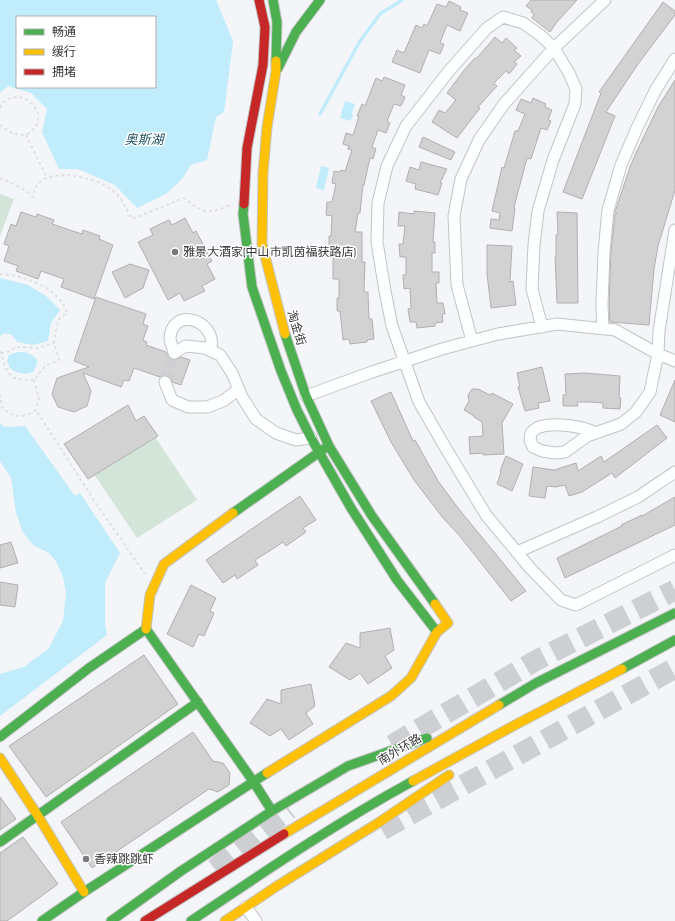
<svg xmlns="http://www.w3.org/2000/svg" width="675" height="921" font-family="'Sofia Sans Condensed','Noto Sans SC',sans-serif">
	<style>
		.green { fill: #d3e5d8 }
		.water { fill: #c1ecfc; fill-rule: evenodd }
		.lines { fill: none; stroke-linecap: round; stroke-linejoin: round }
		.stream { stroke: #c1ecfc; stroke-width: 3.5 }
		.building { fill: #d2d2d3; stroke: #b0b0b1 }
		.street-tunnel { stroke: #cdcfd2; stroke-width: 11; stroke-dasharray: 11 5.5; stroke-linecap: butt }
		.highway-tunnel { stroke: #cdcfd2; stroke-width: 21; stroke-dasharray: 21 10; stroke-linecap: butt }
		.street-casing { stroke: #c2c4c5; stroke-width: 13 }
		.fast-casing { stroke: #c2c4c5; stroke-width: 11 }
		.slow-casing { stroke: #c2c4c5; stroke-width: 11 }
		.jam-casing { stroke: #c2c4c5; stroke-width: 11 }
		.path { stroke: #dfe0e0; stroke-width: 2; stroke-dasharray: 3 3; stroke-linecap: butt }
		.street { stroke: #fdfefe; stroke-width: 11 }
		.fast { stroke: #4caf50; stroke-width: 9 }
		.slow { stroke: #ffc107; stroke-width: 9 }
		.jam { stroke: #c62828; stroke-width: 9 }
		.poi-dot { fill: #787a7c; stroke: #fff; stroke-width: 1.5 }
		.labels { text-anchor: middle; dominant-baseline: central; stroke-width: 3; stroke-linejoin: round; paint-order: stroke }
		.poi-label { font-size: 12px; fill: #363739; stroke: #fff; text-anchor: start }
		.street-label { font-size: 12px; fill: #363739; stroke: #fff }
		.water-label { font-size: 13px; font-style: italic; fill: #225463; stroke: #fff }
	</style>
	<rect width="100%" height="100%" fill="#f3f5f8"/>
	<path class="green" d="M0,194L14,199L0,236Z
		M155,437L197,500L137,538L94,474Z"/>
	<path class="water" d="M0,0H216L233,41L224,112L216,117L207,160L191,165L182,179L166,194L137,208L115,185L78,169H59L42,132L47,109L31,93L8,86L0,93ZM17,17H155V87H17Z
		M345,101L355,104L352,113L353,116L350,121L340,118Z
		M321,166L329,168L324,190L316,188Z
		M0,278L28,285L46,296L60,310L51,323L48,341L33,345L17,342C14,335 10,334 4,333L0,336Z
		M17,352C26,352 32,353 37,360V364L33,372C24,375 18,374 10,368L7,361L9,355Z
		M0,423L4,427L25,426L75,496L80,493L120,553L105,583V624L107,635L0,716V674L24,667L49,648L63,621L66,593L63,577L56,561L49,553L33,545L22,531L16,512L11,478L0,461Z"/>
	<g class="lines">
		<path class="stream" d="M320,114L360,41L380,14L402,0"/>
	</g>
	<path class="building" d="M531,0H577L557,22L550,32L532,18L534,14L531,12L532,10L526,6Z
		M449,1L461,7L460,10L468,13L460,31L447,25L440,43L444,44L440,54L429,50L420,73L392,62L397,50L404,53L416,25L422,28L424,24L427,26L437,4L446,7Z
		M663,2L675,11V15L638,64L606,112L615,116L582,199L563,192L601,93L599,92Z
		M495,37L502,43L506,38L517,48L514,50L521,56L514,62L517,64L509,74L506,71L494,83L497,86L478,107L480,108L457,138L432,122L439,110L445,113L456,100L447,93L465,69L475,58L476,59Z
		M384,77L405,85L401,95L405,97L401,106L394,104L387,121L390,123L386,133L378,130L372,147L376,149L373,159L370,158L364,185H363L360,213H358L355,232H362V262H365L364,292H368L369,319H372L374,339L367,340V342L350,344L349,339L343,340L340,311H337V298H339V279H333V250H329V236H331L332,216L326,215L327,202H332L336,184L332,183L334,171L340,172L341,170L345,171L352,150L348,149L349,146L343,144L346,133L353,135L359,116H357L362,104L365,106L376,78L382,81Z
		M675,80V190L658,246L654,269L649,325L610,322L609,304L611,252L615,214L617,213L615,212L630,167L636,153L658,107Z
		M533,98L546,104L545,107L552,110L548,120L551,121L547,130L541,128L531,159L527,158L514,207L515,208L512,231L490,228L491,219L499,220L500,213L492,211L502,167L504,168L515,131H518L525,114L516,110L521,99L531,103Z
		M423,137L455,152L451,160L419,147Z
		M421,162L447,169L440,183H442L438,195L415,189L416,184L406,181L410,167L419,170Z
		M414,211L435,213L433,242H435V253H432V272H439V283H436L437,303H443L445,314H442L443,322L435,323V326L417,328L416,322H410L408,309L411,308L410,288L404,289L403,275H406V257H400L399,244H403L405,226H398L399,212L414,214Z
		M21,212L36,217L37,214L54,220L52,224L82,234L83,230L100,236L99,239L113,245L94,299L61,287L64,279L41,271L38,279L16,271L18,266L4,261L9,246L4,244L11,224L16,226Z
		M557,212L577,213L578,303H557L555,257H556V235H558Z
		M185,218L193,233L196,231L212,261L207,264L215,279L202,286L205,291L184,301L180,293L168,300L138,242L153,235L150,229L169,220L172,225Z
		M487,245L512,246L510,282L513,281L516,305L491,308L487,274Z
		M130,264L149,270L143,288L125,298L112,272Z
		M96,297L146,314L143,324L148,326L143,340L147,342L146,345L166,352L168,357L172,360H175L181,357L190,360L181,385L172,382L170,377L166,375L160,377L134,368L129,381L124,380L121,387L83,373L91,391L87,406L74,412L58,407L52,394L57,378L89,367L74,361Z
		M542,367L550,401L538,403L539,408L525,411L518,387H520L517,373Z
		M585,373L620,376L619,398H621L620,409L603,408V403L590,402H577L578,406H563V395H566L565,374Z
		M675,380V422L660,415Z
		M472,389H478L490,395L492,393L513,404L502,423L504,454L483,455V453L470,454L469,437L483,436L482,422L474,417V416L464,410L469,401L468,395Z
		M391,392L413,441L415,440L438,481L458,508L526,591L511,601L459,535L443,518L414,480L391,442L371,401Z
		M128,405L136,421L144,416L158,436L88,479L64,444Z
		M657,425L667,438L615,478L612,473L582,492L569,496L565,485L556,487L547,486L545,498L529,496L533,467L554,470L576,463L578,471L601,456L604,462Z
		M506,456L523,464L512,491L497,484L501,472L500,471Z
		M300,496L316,520L303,528L306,532L286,546L283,542L271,550L255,560L258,565L237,579L235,575L223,583L206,560Z
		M675,497V525L565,578L557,558L622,526L621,525L642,515V516Z
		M11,542L18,563L0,568V545Z
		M0,582L18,585L15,607L0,605Z
		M191,585L216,598L210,611L214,613L204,636L199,634L193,647L167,634Z
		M390,628L394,650L385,656L392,668L368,684L360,673L350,680L329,667L346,643L360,648V633Z
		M144,655L178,704L46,797L9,746Z
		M311,684L315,706L306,713L313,724L289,740L281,729L270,736L250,723L267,699L281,704V690Z
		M193,732L213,761L223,763L230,773L229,785L218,792L209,789L92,868L61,822Z
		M0,797L16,819L0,830Z
		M23,837L58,884L7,921H0V853Z"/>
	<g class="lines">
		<path class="street-tunnel" d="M165,382V379L174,353"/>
		<path class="highway-tunnel" d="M392,745L535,661L675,590
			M382,830L675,668
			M215,869L289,809"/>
		<g class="street-casing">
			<path id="street" d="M542,327L532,289L534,245L538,211L553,160L575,104L576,89L569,73L554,48L540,35L523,23L503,17L487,28L449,71L406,126L387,166L378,203L377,242L385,291L392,326L419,402L445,447L486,515L530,568L561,600L576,605L675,555
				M603,329L602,304L604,252L608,210L621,165L637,128L655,91L675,59
				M472,341L457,285L454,216L461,179L479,140L504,104L554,48L605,0
				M211,351C211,347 212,342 211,338C206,317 172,310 170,338C170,342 173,348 174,353L186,346L205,348L220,355L232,373L242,397L256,419L276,433L296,440L311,438
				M165,382L172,400L188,407H207L223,401L239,389
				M306,396L372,372L442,349L498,334L557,324L615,330L658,354L675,361
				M596,433C582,426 554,422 539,427C536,428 533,431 531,433L530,440L533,447L542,451L555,453L565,452L587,436L621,424L636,412L650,392L658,354L659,331L675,230
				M517,552L597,517L638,497L675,472
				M246,907L256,921"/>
		</g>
		<g class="fast-casing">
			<path id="fast" d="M273,0L277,22L276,61
				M278,68L296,32L320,0
				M244,204L243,214L252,287L281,371L297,410L311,438L351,508L397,580L437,632
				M285,334L306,396L329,446L372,516L435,604
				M233,513L328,446
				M622,669L675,640
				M499,705L536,683L675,613
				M0,737L89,668L146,629L253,781L272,811
				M0,842L198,702
				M42,921L84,892L267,773
				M111,921L181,871L272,811L348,766L427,738
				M191,921C264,872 336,823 413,781"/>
		</g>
		<g class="slow-casing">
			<path id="slow" d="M276,61V71L267,127L263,173L262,244L285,334
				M146,629L150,595L164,564L233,513
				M0,758L38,816L84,892
				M267,773L391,696L411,678L437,632L448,623L435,604
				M413,781L515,725L622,669
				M284,834L499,705
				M225,921L277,886L378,823L449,775"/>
		</g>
		<g class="jam-casing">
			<path id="jam" d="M244,204L247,148L263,65L265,27L259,0
				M145,921L284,834"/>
		</g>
		<path class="path" d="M0,108C14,79 60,114 26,135C15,135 8,132 0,125
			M26,135L47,178
			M0,178C12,183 24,188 33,197C35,164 90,175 109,188C121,195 125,207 132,219L184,198C202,213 209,215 230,205
			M0,274C24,275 60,288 67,313L59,319L55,334L54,343L59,360L45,366L34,380
			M0,351C7,373 7,381 34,380
			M1,353L11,351L15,347L38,348L54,343
			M34,380L39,398L36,410
			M0,394L2,407C14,418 22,419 36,410L97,505L145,574"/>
		<use href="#street" class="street"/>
		<use href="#fast" class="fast"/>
		<use href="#slow" class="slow"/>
		<use href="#jam" class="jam"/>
	</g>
	<g class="poi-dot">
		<circle cx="175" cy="252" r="4"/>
		<circle cx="86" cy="859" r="4"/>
	</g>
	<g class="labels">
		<g class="poi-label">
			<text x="183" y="252">雅景大酒家(中山市凯茵福获路店)</text>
			<text x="94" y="859">香辣跳跳虾</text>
		</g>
		<g class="street-label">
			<text transform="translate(296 328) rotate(73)">淘金街</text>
			<text transform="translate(400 750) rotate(-31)">南外环路</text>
		</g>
		<g class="water-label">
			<text x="144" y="140">奥斯湖</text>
		</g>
	</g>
	<rect x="16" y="16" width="140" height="72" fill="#ffffff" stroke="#afafb0"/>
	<rect x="24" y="29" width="20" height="6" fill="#4caf50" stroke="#afafb0"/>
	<text x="52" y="36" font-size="12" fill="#363739">畅通</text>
	<rect x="24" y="49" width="20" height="6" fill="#ffc107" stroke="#afafb0"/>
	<text x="52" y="56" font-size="12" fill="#363739">缓行</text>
	<rect x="24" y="69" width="20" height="6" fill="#c62828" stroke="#afafb0"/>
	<text x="52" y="76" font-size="12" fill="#363739">拥堵</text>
</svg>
